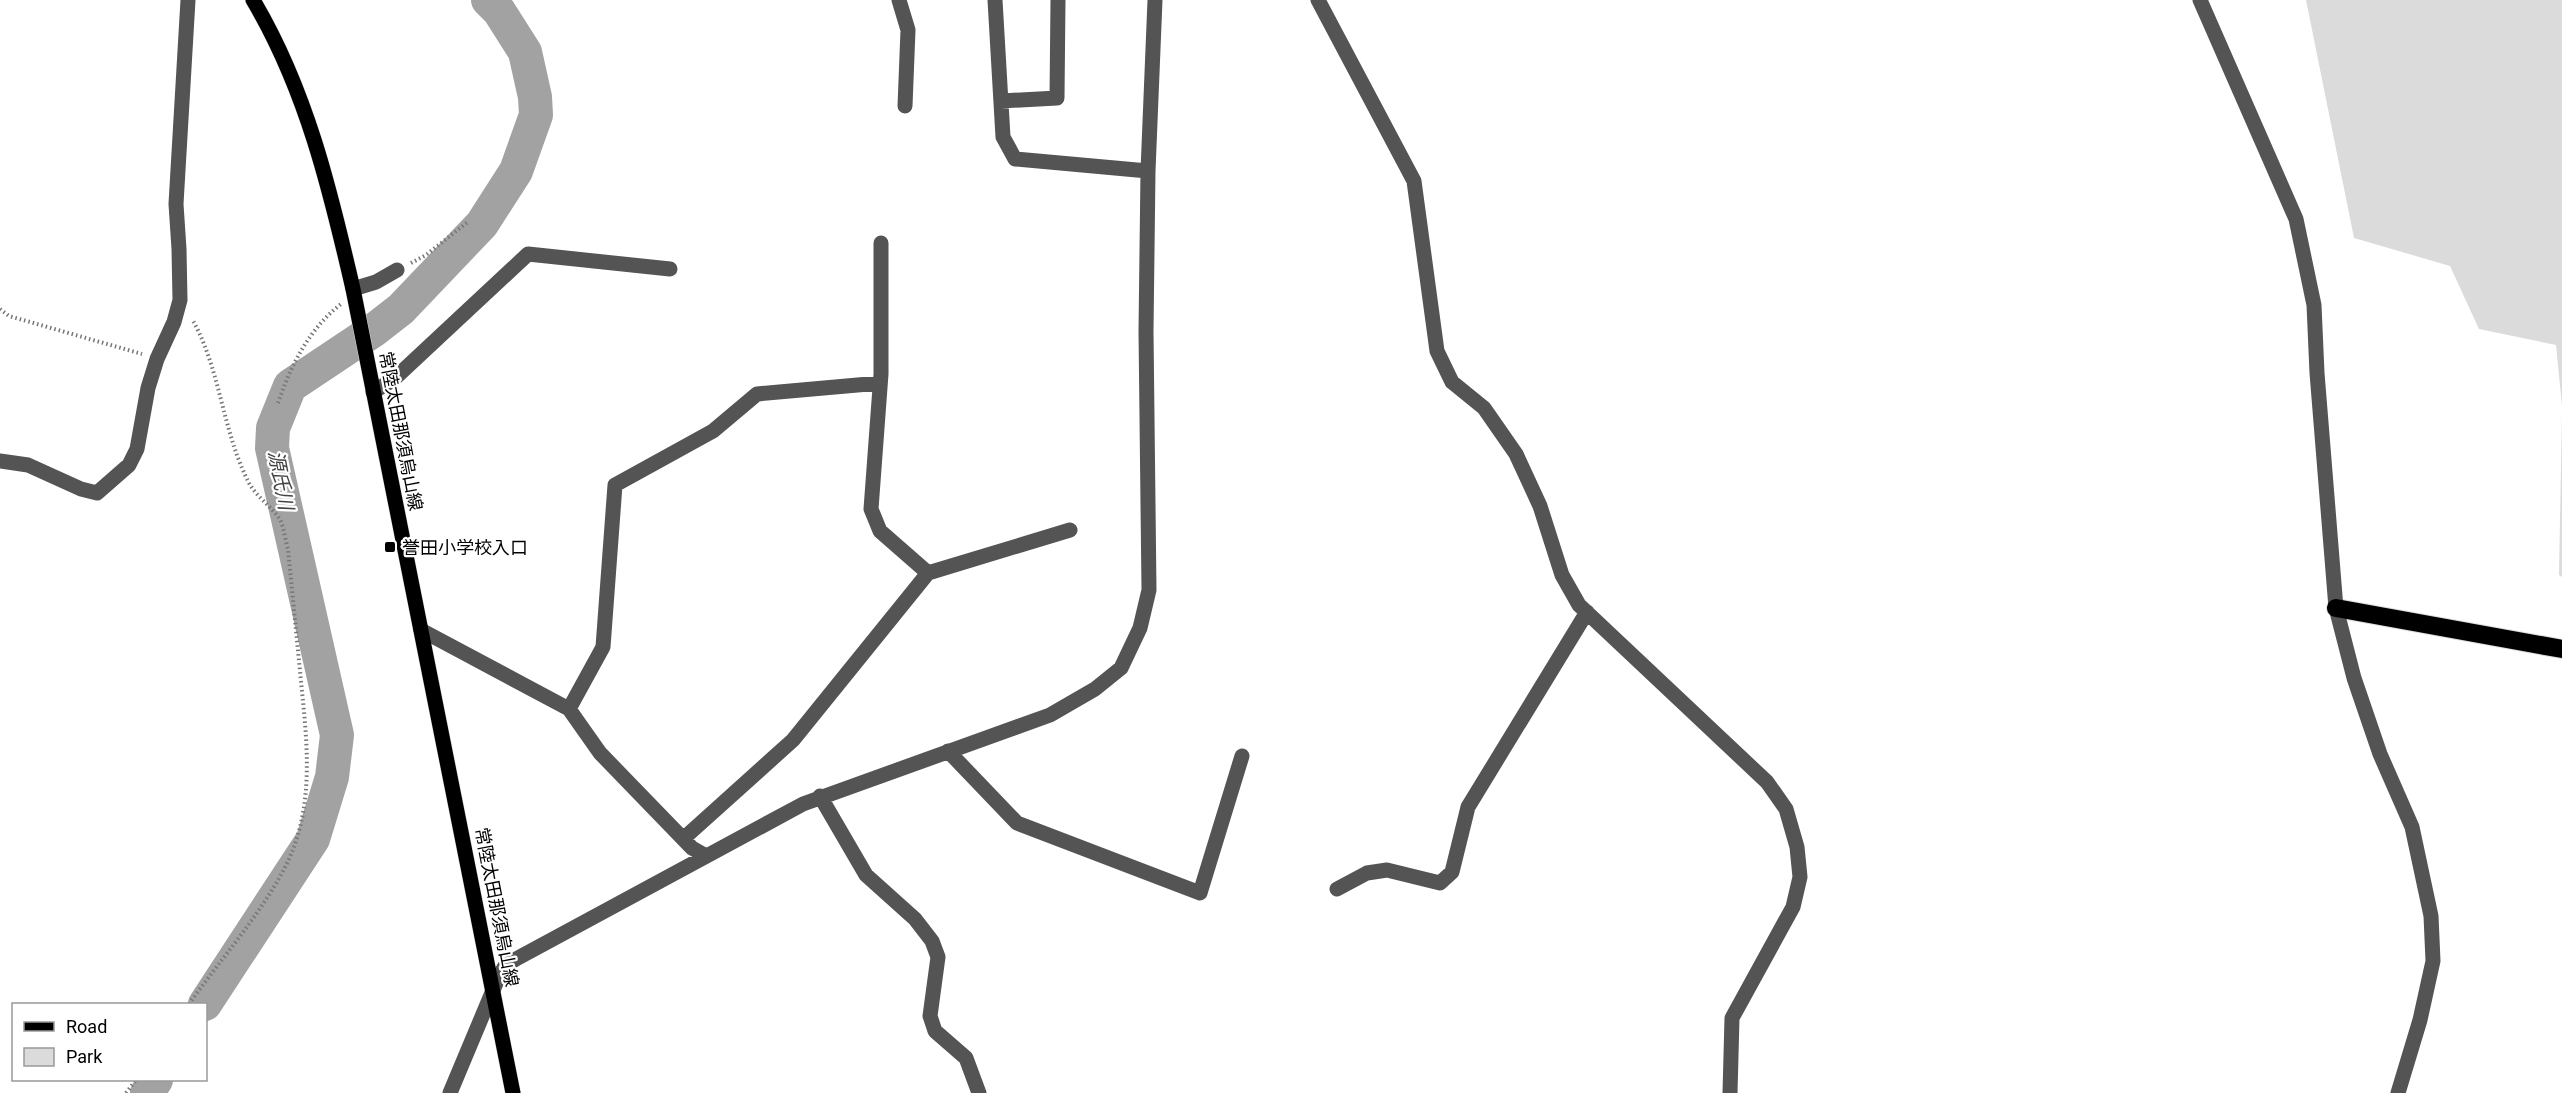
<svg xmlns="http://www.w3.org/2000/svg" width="2562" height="1093" font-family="Roboto,'Noto Sans JP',sans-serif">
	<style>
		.green { fill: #dbdbdb }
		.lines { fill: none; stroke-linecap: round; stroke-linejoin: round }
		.river { stroke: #a2a2a2; stroke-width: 34 }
		.major-casing { stroke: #dbdbdb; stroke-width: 16 }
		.highway-casing { stroke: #dbdbdb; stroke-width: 20 }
		.path { stroke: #767676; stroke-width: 4; stroke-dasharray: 1.5 3; stroke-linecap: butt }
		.minor { stroke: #545454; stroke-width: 15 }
		.major { stroke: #000; stroke-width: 15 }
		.highway { stroke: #000; stroke-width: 18 }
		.poi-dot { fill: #000; stroke: #fff; stroke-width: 2 }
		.labels { text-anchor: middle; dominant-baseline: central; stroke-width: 4.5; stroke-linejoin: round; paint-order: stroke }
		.street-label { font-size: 18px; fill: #000; stroke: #fff }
		.poi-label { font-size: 18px; fill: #000; stroke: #fff; text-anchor: start }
		.water-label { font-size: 20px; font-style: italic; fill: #434343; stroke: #fff }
	</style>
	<rect width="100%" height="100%" fill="#fff"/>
	<path class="green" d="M2306,0H2562V406L2556,345L2479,329L2450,266L2354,238Z
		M2562,412V577L2559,575Z"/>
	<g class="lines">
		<path class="river" d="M205,1004L313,839L332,777L337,735L272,448L273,428L290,386L374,330L401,309L482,224L516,171L536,115L535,97L525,52L499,11L488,0
			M147,1093L156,1080"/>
		<g class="major-casing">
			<path id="major" d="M253,0C306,89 330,189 353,289L513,1093"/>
		</g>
		<g class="highway-casing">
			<path id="highway" d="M2336,608L2562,649"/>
		</g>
		<path class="path" d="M411,263L426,255L469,221
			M0,309L9,316L142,354
			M278,403C291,365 309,329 341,304
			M189,1004C220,960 267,907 289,859C316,799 306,734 300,671C296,630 292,589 288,549C285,540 284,526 279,518C269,504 254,495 247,479C222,428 220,368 192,319
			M126,1093L136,1080"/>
		<path class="minor" d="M899,0L908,30L905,106
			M995,0L1003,137L1015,159L1148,171
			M1318,0L1414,181L1437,351L1452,382L1484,408L1516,454L1540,506L1562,575L1579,605L1767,782L1786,809L1797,847L1800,877L1793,907L1732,1018L1730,1093
			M2200,0L2296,219L2314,305L2317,373L2336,608L2354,678L2380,754L2412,827L2431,916L2433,961L2420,1020L2398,1093
			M1001,101L1057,98L1058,0
			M881,243V374L871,509L880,531L928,573
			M353,289L376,282L397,270
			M373,392L394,379L528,254L670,269
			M0,461L28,465L81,489L97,493L129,465L137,449L148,388L157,359L174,322L180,300L179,249L176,204L188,0
			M421,630L569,709L600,753L692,848L706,856
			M569,709L603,647L615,485L713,431L757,394L880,383
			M948,751L1017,823L1200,893L1242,756
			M820,796L866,875L915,919L932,941L938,957L930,1016L935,1031L966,1058L979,1093
			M683,839L793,740L928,573L1070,530
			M1337,889L1367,873L1387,870L1440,883L1452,872L1468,807L1587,612
			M450,1093L499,976L505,966L516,959L803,804L1050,715L1095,689L1121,668L1140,628L1149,590L1146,331L1148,171L1155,0"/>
		<use href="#major" class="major"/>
		<use href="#highway" class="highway"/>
	</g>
	<rect class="poi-dot" x="384" y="541" width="12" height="12" rx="3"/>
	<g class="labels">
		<g class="street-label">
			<text transform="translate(401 431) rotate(79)">常陸太田那須烏山線</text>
			<text transform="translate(497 907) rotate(79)">常陸太田那須烏山線</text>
		</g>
		<g class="poi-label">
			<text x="402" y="547">誉田小学校入口</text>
		</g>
		<g class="water-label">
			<text transform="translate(281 480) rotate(79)">源氏川</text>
		</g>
	</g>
	<rect x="12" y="1003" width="195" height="78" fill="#ffffff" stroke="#999999" stroke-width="1.5"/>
	<rect x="24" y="1022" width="30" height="9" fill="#000000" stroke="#999999" stroke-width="1.5"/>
	<text x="66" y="1033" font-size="18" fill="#000000">Road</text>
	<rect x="24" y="1048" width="30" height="18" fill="#dbdbdb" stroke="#999999" stroke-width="1.5"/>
	<text x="66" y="1063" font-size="18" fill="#000000">Park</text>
</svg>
